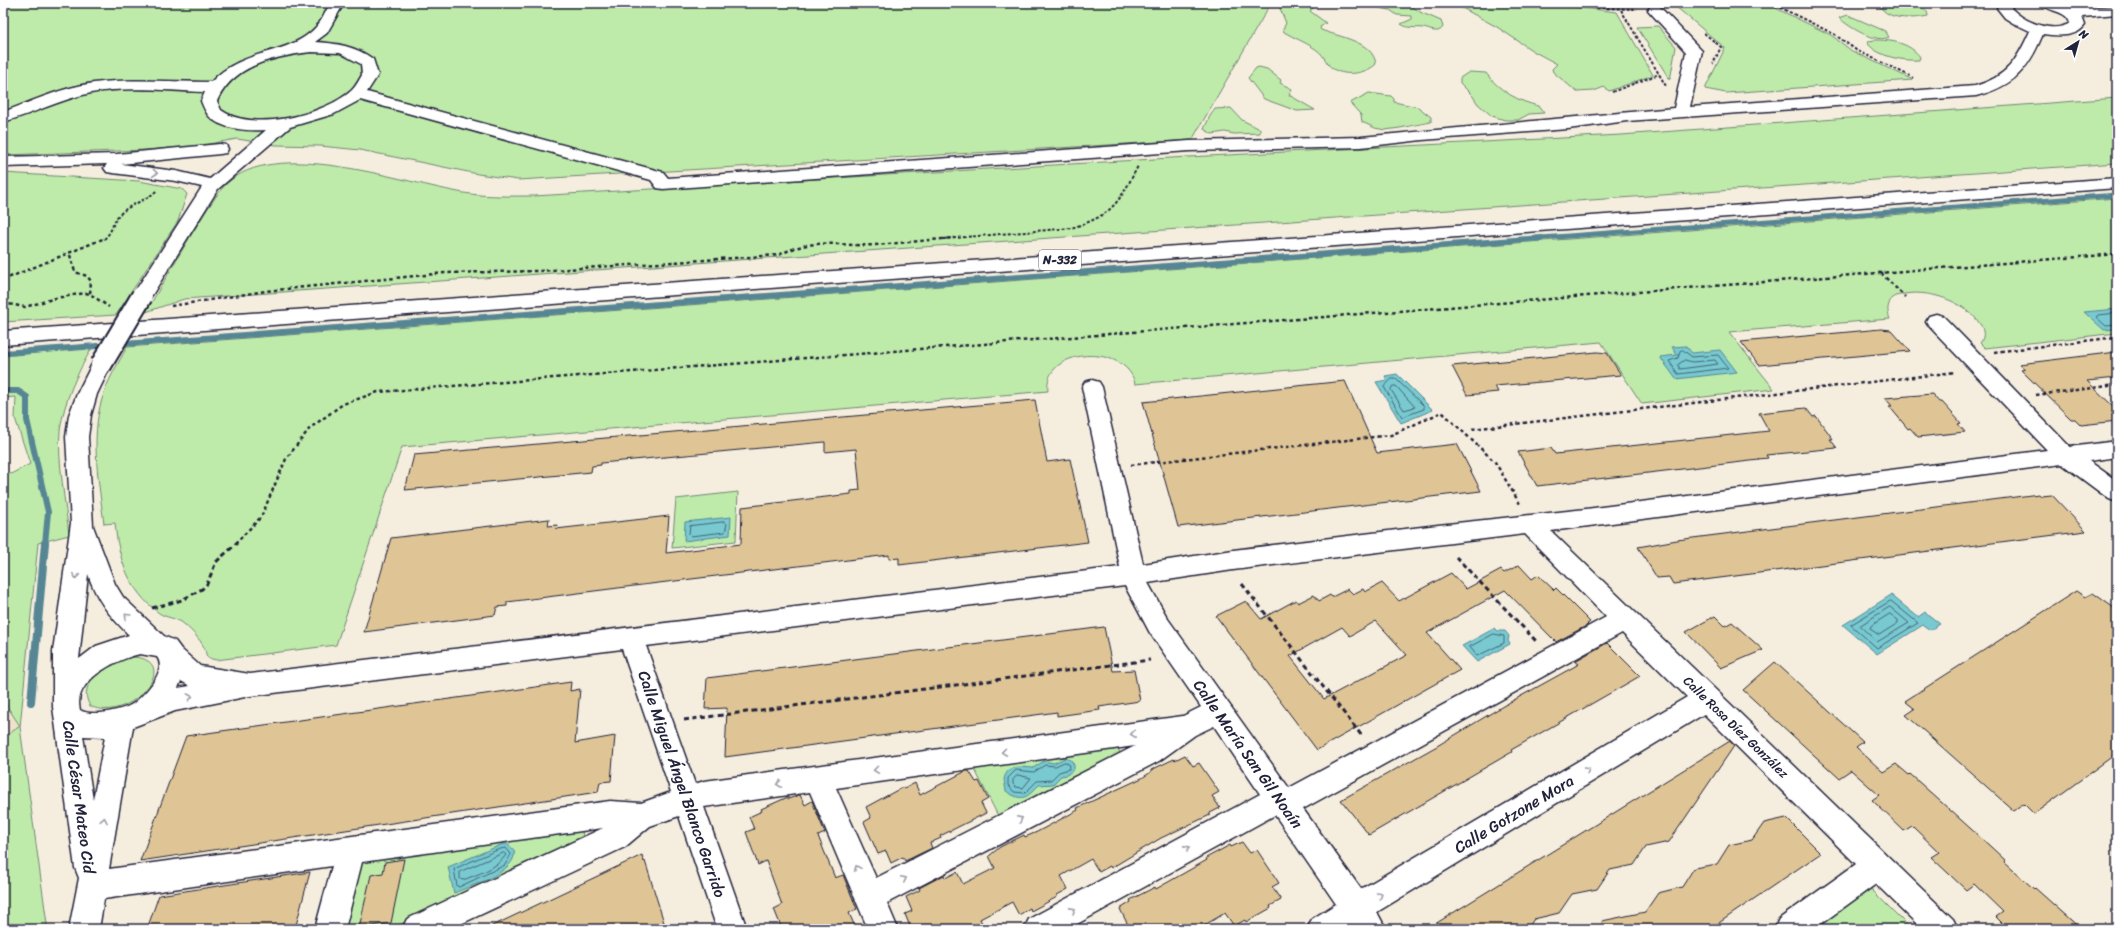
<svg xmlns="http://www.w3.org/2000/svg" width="2120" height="932" font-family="Sriracha,sans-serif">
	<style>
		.built { fill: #eee2c9 }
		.green { fill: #beeba9; stroke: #708672 }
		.water { fill: #78c9d0; stroke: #568694 }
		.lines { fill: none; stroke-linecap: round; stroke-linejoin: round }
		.shore { stroke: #446577; stroke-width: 1 }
		.stream-far2 { stroke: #568694; stroke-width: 5 }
		.stream-far1 { stroke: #568694; stroke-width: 6 }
		.stream { stroke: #568694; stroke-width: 8 }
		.building { fill: #dfc595; stroke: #22223b; fill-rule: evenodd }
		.minor-casing { stroke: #22223b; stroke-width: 3 }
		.highway-casing { stroke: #22223b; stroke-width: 3 }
		.path-far2 { stroke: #22223b; stroke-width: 2; stroke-dasharray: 3 2; stroke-linecap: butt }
		.path-far1 { stroke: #22223b; stroke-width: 2.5; stroke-dasharray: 3.5 3; stroke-linecap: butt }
		.path { stroke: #22223b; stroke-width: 3; stroke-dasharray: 5 3.5; stroke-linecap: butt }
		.minor { fill: #fff; fill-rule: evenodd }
		.highway { fill: #fff; fill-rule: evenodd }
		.minor-bridge-casing { stroke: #22223b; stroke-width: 24; stroke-linecap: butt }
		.minor-bridge { stroke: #fff; stroke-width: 20 }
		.oneway { stroke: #9c9ca7 }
		.labels { text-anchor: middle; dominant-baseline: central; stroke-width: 3; stroke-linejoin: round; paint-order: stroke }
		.shield { fill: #fff; stroke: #646476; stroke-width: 1 }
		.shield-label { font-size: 12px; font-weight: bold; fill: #22223b }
		.street-label { font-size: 13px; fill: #22223b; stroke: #fff }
		.near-street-label { font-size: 16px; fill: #22223b; stroke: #fff }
	</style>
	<rect width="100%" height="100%" fill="#f5eedf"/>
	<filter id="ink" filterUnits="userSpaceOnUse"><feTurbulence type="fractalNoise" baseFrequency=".025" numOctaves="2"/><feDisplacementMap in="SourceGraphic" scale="8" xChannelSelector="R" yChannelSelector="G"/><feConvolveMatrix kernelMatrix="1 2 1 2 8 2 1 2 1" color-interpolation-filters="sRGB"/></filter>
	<g filter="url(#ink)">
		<path class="built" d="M3,700L20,727L3,738Z"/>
		<path class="green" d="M3,3H1271L1192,140L518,180L478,174L360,150L320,146L276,145L237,139L197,146L145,150L3,155Z
			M1282,3L1317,4L1310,11L1326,23L1320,27L1321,30C1339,37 1373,41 1376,64C1365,75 1338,78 1328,64C1324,58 1322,53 1314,48C1305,42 1294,38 1284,32L1283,29L1286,23L1279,6Z
			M1355,3H1407L1420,12L1441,21L1443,27C1438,35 1430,29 1423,28C1415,27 1408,29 1401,24L1412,19V16L1397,15L1390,10Z
			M1453,3H1541L1617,12L1653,75L1609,91L1604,87L1594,91L1577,92L1553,72L1552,69L1557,64L1533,51L1497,27Z
			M1690,3L1702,5L1765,3L1831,35L1852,51L1913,80L1726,93L1705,89L1725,48L1675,6Z
			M1879,3C1891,3 1928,0 1928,16C1913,19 1884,21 1879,3Z
			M1848,15L1885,31L1889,37C1876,44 1849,27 1839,18Z
			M1658,26L1676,47L1670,80L1637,27Z
			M1875,40C1892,40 1910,43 1920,57L1919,60C1903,61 1879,57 1868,44L1869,41Z
			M1259,67L1267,69L1281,80L1280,83L1292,89L1289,95L1315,110L1297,111L1264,99L1248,78L1256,68Z
			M1469,72L1486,73C1498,90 1519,102 1539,106L1544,113L1529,114L1518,120H1505L1492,116L1478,104L1472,95L1460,83V78Z
			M1369,93L1391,96L1394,99V102L1418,107L1431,117V122L1400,128L1385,130L1375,128L1362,122L1361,115L1350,103Z
			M2117,98V163L184,299L146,312C166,278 186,242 208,208C215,199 221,187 231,180C283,139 404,183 464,193C487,197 510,196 534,196L1188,157L1621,135Z
			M1231,108L1242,120L1260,129V133L1234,134L1225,132L1212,134L1204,129L1210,116L1215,109Z
			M3,173L139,181L182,189L187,194L178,221L116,315L3,322Z
			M2117,198V333L1985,348L1980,343C1985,337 1984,330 1980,324C1965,301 1927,288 1900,295C1895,296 1890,299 1889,304C1887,309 1888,314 1890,319L1729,332L1774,389L1642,404L1601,342L1135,384C1127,343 1042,347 1048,391L402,447L336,645L216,660L208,658C205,654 206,651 204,647C199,638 192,631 184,624C177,618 166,618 159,613C129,591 118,558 115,523L104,524C99,483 90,439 102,399C107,381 118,364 127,347Z
			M92,348C77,373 64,401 60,431C57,459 66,506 69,535L38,543L20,727L47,924L46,929H3V738L20,726L3,700V478L30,464L15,418L16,397L3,398V356Z
			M738,492L736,541L672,548L676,499Z
			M134,657C184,661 129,725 90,706C74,680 114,661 134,657Z
			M1117,746L1121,756L999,818L973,766Z
			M582,827L583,841L390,929H340L361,859Z
			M1869,887L1911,929H1809Z"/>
		<path class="water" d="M2117,309V329L2104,330L2084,312Z
			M1686,346L1692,353L1720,350L1737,372L1676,379L1660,357L1677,355L1672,347Z
			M1397,374L1433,410L1401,423L1376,382L1387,380L1385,376Z
			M731,517L730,535L684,541L685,522Z
			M1891,595L1918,617L1925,612L1940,624L1930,630L1923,625L1877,654L1843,625Z
			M1495,628L1498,631H1505L1509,636L1508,641L1510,644L1477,662L1462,646Z
			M1065,758L1071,760L1074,765V769L1067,775L1061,776L1053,784L1039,785C1027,797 1023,803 1006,791L1004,779C1008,764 1020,767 1033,768L1044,761L1054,763Z
			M503,844H507L514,850C519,872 470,886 454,893L448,867Z"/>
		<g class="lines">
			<path class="shore" d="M2117,313L2098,315L2096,317L2106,326L2117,325
				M1683,350L1692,357L1718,355L1728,368L1678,374L1669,361L1678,358L1680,351Z
				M1685,360L1692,362L1715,360L1718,364L1680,369L1678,365Z
				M1392,379H1396L1424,406V409L1402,417L1384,387Z
				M1393,386H1396L1415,407L1404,410L1391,390Z
				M725,522L727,524L725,532L691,536L689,534L690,526Z
				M1891,601L1918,623L1877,648L1851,625Z
				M1890,607L1909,623L1877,642L1860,626Z
				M1890,614L1898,620V623L1879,635L1870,629L1871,626Z
				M1494,634L1504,636V643L1477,656L1470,647Z
				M1065,762L1070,765L1069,769L1059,772L1051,780L1037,781L1025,793L1014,792L1008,785V778L1016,770L1034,772L1045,765L1055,766Z
				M1018,775L1031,778L1023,788L1016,787L1013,784V780Z
				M506,848L511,854L505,865L459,887L457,886L454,869L497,850Z
				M504,853L506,855C496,869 478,874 463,880L460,879V872Z"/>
			<path class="stream-far2" d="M1528,239L2117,195"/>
			<path class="stream-far1" d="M3,353L1542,238
				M3,391H18L27,397V420L48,512L45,544"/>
			<path class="stream" d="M31,702L45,543"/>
		</g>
		<path class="building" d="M1881,329L1891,330L1910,351L1759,365L1741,342Z
			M1597,352L1607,353L1621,375L1495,386L1498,392L1467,395L1452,366Z
			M2117,352V378L2087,381L2117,410V421L2081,425L2075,419H2071L2021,370L2025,369L2019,364Z
			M1345,381L1377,453L1457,444L1481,491L1178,527L1143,402Z
			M1932,394L1939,402H1942L1961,423L1958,424L1965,432L1918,437L1910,428L1908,429L1889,406H1892L1885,398Z
			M1035,400L1047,462L1070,459L1088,542L899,565V558L889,559V555L634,586L507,602V606L497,607L495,615L364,632L391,538L549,519L548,526L557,525L556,529L669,516L666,553L741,544L742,507L851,494V491L860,490L856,449L825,452V442L601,463V465L592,466L591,472L405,490L414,455Z
			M1806,408L1813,417L1816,416L1833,439H1830L1837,448L1766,455L1768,458L1758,459L1759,460L1537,486L1518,452L1551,448L1555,454L1769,431L1759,413Z
			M2039,494L2041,496L2052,495L2086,531L1673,584L1669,577L1657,578L1638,547L1677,540Z
			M1519,565L1532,579L1538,575L1554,590L1556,588L1590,622L1587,624L1588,625L1556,642L1505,590L1427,633L1460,670L1317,750L1216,616L1246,601L1261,619L1296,600L1298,603L1314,595L1319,601L1330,595L1332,597L1348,589L1353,594L1363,589L1365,592L1382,583L1399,601L1451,573L1466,589L1501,570L1504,573ZM1376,621L1407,655L1324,699L1290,656L1342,627L1350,636Z
			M2076,591L2085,597L2093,593L2117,610V753L2034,814L2024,804L2014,811L1906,715L1915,709L1905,701Z
			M1715,616L1725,626L1732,622L1763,650L1721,668L1686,632Z
			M1104,627L1113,671L1134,670L1140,701L1099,707L1100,710L1057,716V712L725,757L727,708L705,709L707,678Z
			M1607,643L1640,676L1511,750L1512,752L1369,835L1341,800L1437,746L1503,706L1579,664L1575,661Z
			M1775,662L1863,742L1856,747L1883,772L1896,764L1909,775L1910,774L1991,847L2005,860L2004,862L2034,889L2035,888L2081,929H2008L1996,917L2003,912L1974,884L1966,890L1931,857L1939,852L1912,826L1904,831L1872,800L1879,795L1851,770L1839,778L1743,690Z
			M571,682L570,691L580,689L575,743L615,736L611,781L600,782L598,792L140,861L186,736Z
			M1730,741L1734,746L1669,842L1646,847L1634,865L1610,870L1597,889L1572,894L1559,913L1534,919L1527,929H1427Z
			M1185,755L1193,766L1199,763L1219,792L1212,796L1220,808L1210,813V815L1161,838L1111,868L1110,866L1099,872L1091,859L1061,876L1068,889L1057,895V897L1031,911L1030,908L1019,915L1012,902L980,919L985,929H911L905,914L912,911L906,897L920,890L919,888L944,875L945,878L957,872L963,884L995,868L989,856L1000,847L1024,835L1025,837L1037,832L1078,810L1077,808L1142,778L1151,772V770L1174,759L1175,760Z
			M966,771H969L976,782L979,781L988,799L981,803L986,813L940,836L941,838L930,843L932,848L905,861L903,857L891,863L886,851L878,854L864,822L871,818L866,807L903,787L904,789L915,783L920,795Z
			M800,795L805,805L812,801L825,833L818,836L835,878L843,875L857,909L849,913L856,929H782L774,909L782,905L766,861L758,865L746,832L754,829L749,817L762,811L761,809L788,797V799Z
			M1786,818L1821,853L1710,929H1603L1602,921L1645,912L1658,893L1682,887L1694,868L1717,864L1729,845L1752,840L1764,823Z
			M1242,842L1250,853L1257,850L1279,883L1272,887L1281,900L1270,906L1271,908L1246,922L1245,920L1234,926L1225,913L1198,929H1130L1120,909L1131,902L1130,900L1155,887L1156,889L1207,860L1206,858L1230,845L1231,847Z
			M642,855L644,862L645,861L666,929H486Z
			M404,859L391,923L359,928L371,875L383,873L385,862Z
			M310,872L295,929H147L159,895Z"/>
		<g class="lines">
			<g class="minor-casing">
				<path id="minor" d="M330,3H344L327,33L315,42C336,43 355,46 373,59L378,75L367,92L663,172L668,178L1189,141L1361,137L1674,108L1686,52L1648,10L1650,7H1660L1702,51L1690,107L1975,86C2007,77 2017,60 2030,31L2013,23L2005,18L1997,8L2000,3H2014L2011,8C2024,22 2053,34 2070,23C2066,9 2048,13 2041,3H2063L2074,8L2117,6V14L2082,17L2085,25C2077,38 2056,36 2043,34C2028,70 2014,86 1976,96L1627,121L1568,129L1422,140L1361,147L1189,151L663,189L657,188L651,180L360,100L334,114L290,127L218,189L149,300L142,302L135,300L132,296L202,187L176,181L113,173L107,172L104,168L107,164L3,167V157L117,154L220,144L226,145L228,149L226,153L220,154L121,164L176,171L210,179L266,130C249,131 220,130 208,115C205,111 203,106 201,101L205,92C169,91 126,86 91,93C61,99 33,114 3,122V112C33,101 63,87 94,83C132,78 172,82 211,82C243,47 289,57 316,27C322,21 326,11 330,3ZM311,52L340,53L361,64L362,75C359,80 356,86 352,90C325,115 251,133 221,110L217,101C234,64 274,57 311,52Z
					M1936,314L1943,316L2070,447L2117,441V457L2089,461L2117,481V502L2109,499L2062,464L1551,531L1953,919L1958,929H1922L1876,884L1814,929H1774L1779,919L1856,864L1704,714L1377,912L1386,929L1352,927L1307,929L1312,919L1336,904L1275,815L1068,929H1024L1029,919L1260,794L1214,726L1195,735L1159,761L887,903L898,929H868L810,792L704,807L747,929H717L679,816L650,826L625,847L450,929H402L407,919L603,828L362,862L345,929H315L332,866L104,899L99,929H69L79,878L75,868L53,707V651L71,523L66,437L69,415L77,394L94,360L101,358L108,360L111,365L97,394L91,415L88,437L93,526L115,584L123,597L164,636L175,641L181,649L200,666L250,674L1120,567L1082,387L1085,382L1092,380L1099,382L1102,387L1143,564L1233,550L1438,525L1586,509L2047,450L1929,326L1926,321L1929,316ZM1525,534L1606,617L1289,788L1168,619L1148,583L1233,570ZM88,574C97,601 109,615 129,635L96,646L79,659ZM1125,586L1150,633L1201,707L1183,716L704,781L695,784L646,646ZM1622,633L1687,697L1361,889L1303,809ZM622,649L671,792L641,803L610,801L109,869L133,727L175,711L250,696ZM140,654L157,657C168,671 144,695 134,703C123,711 91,717 80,710C72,680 118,659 140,654ZM181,681L190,686L178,688ZM83,736L105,737L93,800ZM1135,746L876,878L836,788Z"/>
			</g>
			<g class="highway-casing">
				<path id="highway" d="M2117,178V188L3,345V331Z"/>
			</g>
			<path class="path-far2" d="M1557,3L1602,8L1637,9
				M1771,3L1834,34L1856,50L1914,78
				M1675,5L1683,3
				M1621,10L1666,86
				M1704,33L1721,47L1713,64
				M1612,92L1659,74
				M104,239C113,232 112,221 120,214C131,203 147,201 157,190
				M943,239L1071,228C1112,216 1119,203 1138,166"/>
			<path class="path-far1" d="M70,255L75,272L87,276L91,281L90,294
				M1881,273L1905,297
				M3,280L105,238
				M3,303L25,307L56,298L85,293L90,294L109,307
				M171,306L266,291L445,273L538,271L779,255C815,236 838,247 875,245C901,243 928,240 954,238
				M1994,352L2117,337
				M2036,395L2117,385
				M1472,429L1956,372
				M1131,465L1391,435L1442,412L1495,462L1520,504
				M235,544L261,517L286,459L310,428L343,404L378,392L2117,254"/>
			<path class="path" d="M1456,557L1536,641
				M1242,584L1362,736
				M152,608L182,600L202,589L207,584L216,562L237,543
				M684,720L1150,660"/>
			<use href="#minor" class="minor"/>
			<use href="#highway" class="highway"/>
			<g class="minor-bridge-casing">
				<path id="minor-bridge" d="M101,365L142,296"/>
			</g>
			<use href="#minor-bridge" class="minor-bridge"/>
		</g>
		<defs><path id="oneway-chevron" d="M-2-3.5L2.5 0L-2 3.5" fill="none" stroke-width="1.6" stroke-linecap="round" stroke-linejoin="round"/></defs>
		<g class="oneway">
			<use href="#oneway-chevron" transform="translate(155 173) rotate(6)"/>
			<use href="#oneway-chevron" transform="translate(76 576) rotate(96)"/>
			<use href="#oneway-chevron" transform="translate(127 616) rotate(-135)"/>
			<use href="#oneway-chevron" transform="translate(190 697) rotate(-11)"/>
			<use href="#oneway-chevron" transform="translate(1133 734) rotate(172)"/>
			<use href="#oneway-chevron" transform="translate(1004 752) rotate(172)"/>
			<use href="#oneway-chevron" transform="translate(876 770) rotate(172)"/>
			<use href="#oneway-chevron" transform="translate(1587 770) rotate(-31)"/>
			<use href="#oneway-chevron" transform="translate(779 784) rotate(172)"/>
			<use href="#oneway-chevron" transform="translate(1020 819) rotate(-27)"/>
			<use href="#oneway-chevron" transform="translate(104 820) rotate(-80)"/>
			<use href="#oneway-chevron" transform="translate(1187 848) rotate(-29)"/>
			<use href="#oneway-chevron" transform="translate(857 868) rotate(-114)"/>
			<use href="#oneway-chevron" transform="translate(904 879) rotate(-27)"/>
			<use href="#oneway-chevron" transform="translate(1380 895) rotate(-31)"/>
			<use href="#oneway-chevron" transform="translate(1073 910) rotate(-29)"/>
		</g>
	</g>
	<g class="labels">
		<rect class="shield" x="1039" y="250" width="42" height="20" rx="3"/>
		<g class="shield-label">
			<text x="1060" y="260">N-332</text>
		</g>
		<g class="street-label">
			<text transform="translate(1736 727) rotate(44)">Calle Rosa Díez González</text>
		</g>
		<g class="near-street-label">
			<text transform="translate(1248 754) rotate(55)">Calle María San Gil Noaín</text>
			<text transform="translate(682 784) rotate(71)">Calle Miguel Ángel Blanco Garrido</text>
			<text transform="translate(79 797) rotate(82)">Calle César Mateo Cid</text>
			<text transform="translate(1514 814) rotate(-31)">Calle Gotzone Mora</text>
		</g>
	</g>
	<rect width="2120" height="932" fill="none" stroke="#fff" stroke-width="16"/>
	<rect x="8" y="8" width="2104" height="916" fill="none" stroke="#22223b" stroke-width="1.5" filter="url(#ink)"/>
	<g transform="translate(2078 42) rotate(37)" stroke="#ffffff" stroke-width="3" paint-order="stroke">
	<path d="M0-3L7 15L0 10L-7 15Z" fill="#22223b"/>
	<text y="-6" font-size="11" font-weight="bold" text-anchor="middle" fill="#22223b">N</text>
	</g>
</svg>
